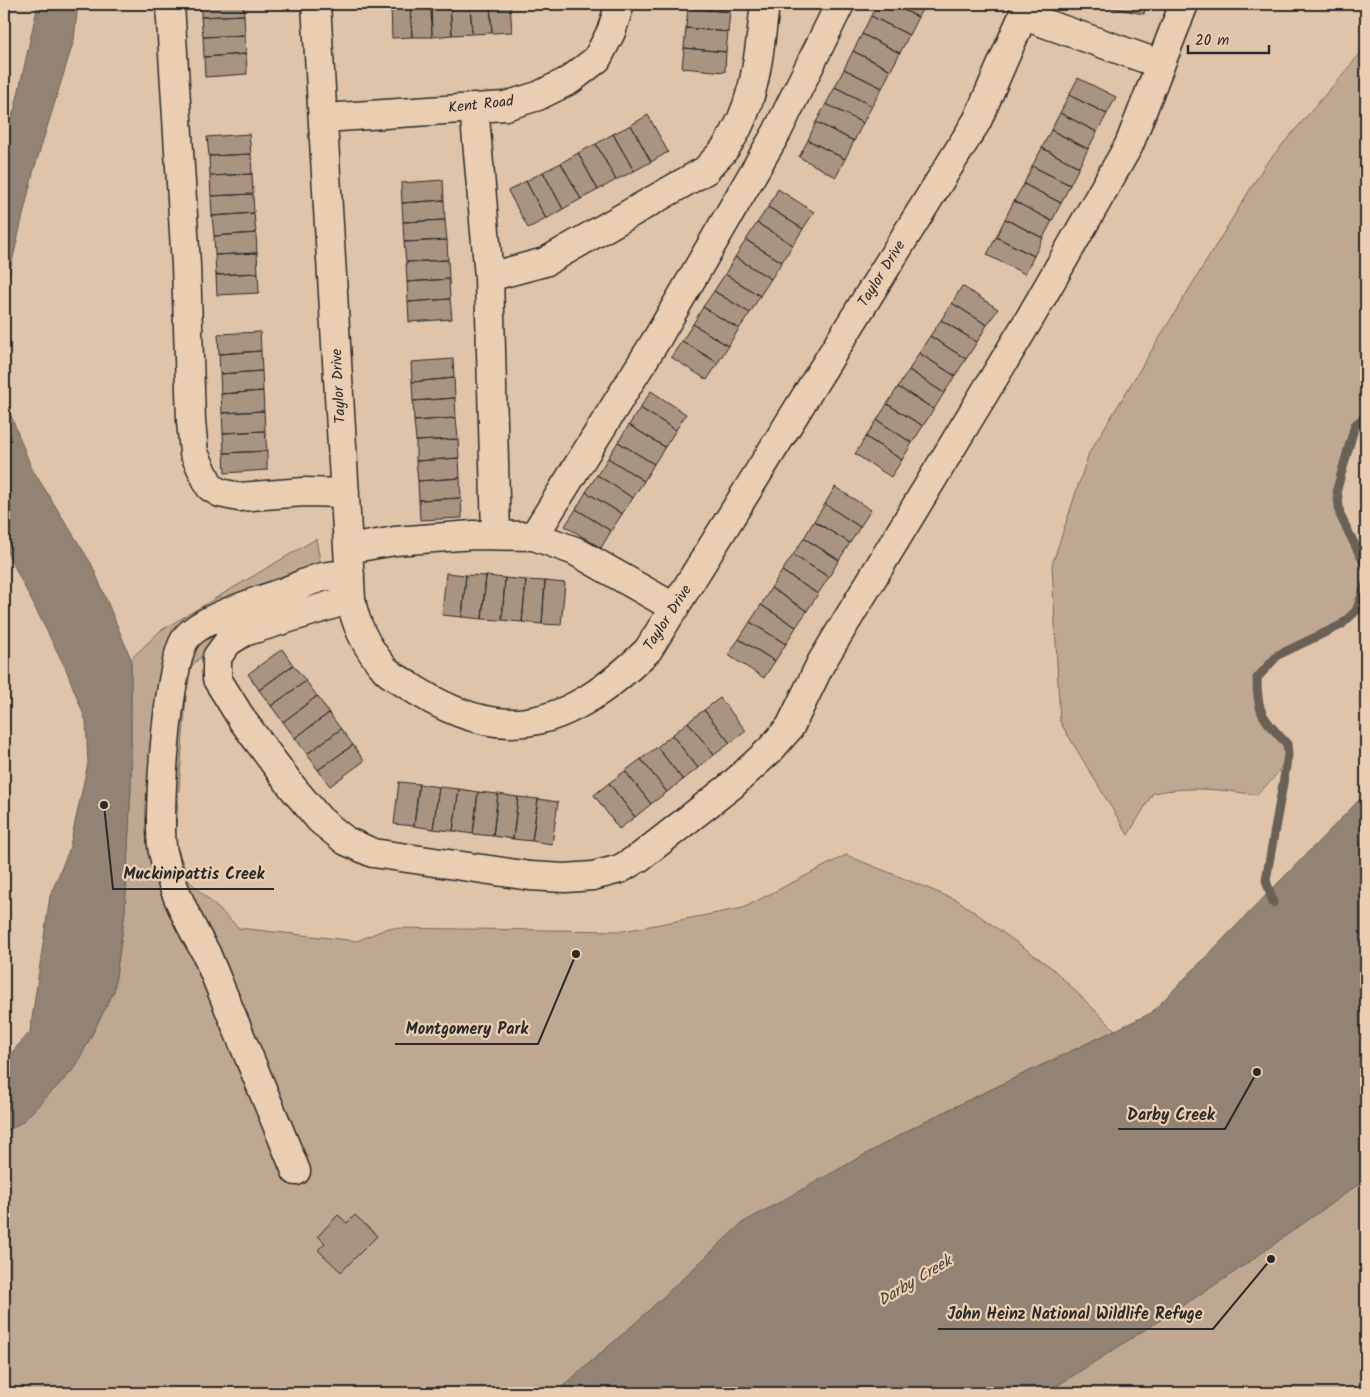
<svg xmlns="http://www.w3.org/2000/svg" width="1370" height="1397" font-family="Kalam,sans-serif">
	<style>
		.green { fill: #bea891; stroke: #746a5e }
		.water { fill: #928374; stroke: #696057 }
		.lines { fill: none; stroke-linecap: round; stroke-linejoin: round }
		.stream { stroke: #696057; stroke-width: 9 }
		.building { fill: #a89481; stroke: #2b2b2b }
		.minor-casing { stroke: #2b2b2b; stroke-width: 31 }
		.minor { stroke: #ebceb1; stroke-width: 28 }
		.labels { text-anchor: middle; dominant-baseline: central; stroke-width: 4.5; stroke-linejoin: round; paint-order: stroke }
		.street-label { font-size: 15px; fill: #2b2b2b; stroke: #ebceb1 }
		.water-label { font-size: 16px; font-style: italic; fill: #45413d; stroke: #ebceb1 }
		.leader { fill: none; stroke: #2b2b2b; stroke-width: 2 }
		.callout-dot { fill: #2b2b2b; stroke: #ebceb1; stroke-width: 2 }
		.callout-label { font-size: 16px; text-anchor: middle; font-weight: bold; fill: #2b2b2b; stroke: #ebceb1; stroke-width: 4.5; stroke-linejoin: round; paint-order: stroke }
	</style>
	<rect width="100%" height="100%" fill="#e0c4a9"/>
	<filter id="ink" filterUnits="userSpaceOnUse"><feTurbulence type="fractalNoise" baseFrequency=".02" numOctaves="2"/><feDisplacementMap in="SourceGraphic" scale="10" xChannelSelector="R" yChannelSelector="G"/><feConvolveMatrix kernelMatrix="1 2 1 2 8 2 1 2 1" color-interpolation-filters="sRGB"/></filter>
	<g filter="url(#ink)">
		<path class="green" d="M1366,47V416L1355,425L1337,489L1340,515L1366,567V584L1356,611L1341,625L1278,655L1257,678C1257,714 1263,718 1287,743C1288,767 1272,780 1256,795C1221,789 1188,786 1153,793L1128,835L1060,722L1052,565L1089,453L1265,165Z
			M316,539L326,593L218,639L188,670L175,841L189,881L239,928L357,941L388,928L624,931L743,908L846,855L959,901L1052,968L1115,1030L925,1121L632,1326L555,1393H4V1133L22,1122L75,1068L114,991L125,911L131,786V659L160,631Z
			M1366,1133V1393H1015Z"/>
		<path class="water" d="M38,4H78L74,40L33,173L4,296V133L15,108Z
			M4,384L5,400L31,467L92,565L131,659V786L125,911L114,991L75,1068L22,1122L4,1133V1061L30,1032L50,896L69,850L88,763L86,721L66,669L4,546Z
			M1366,793V1179L1229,1276L1046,1393H555L632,1326L742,1223L925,1121L1151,1013Z"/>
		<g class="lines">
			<path class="stream" d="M1366,416L1355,425L1337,489L1340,515L1366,567
				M1273,903L1266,880L1288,755L1287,744C1263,718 1257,715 1257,678L1278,655L1341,625L1356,611L1366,584"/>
		</g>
		<path class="building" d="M201,4H243L244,15L201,17Z
			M391,4H410L412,37L392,38Z
			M410,4H431L432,37H412Z
			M431,4H450L452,35L432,37Z
			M450,4H470L472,34L452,35Z
			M470,4H490L492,33L472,34Z
			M490,4H510L512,32L492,33Z
			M689,4H731L730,12L688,8Z
			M877,4H891L918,17L909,35L871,16Z
			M891,4H925L918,17Z
			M1103,4H1146L1144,14L1102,6Z
			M688,8L730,12L728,32L686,28Z
			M244,15L245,35L203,37L201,17Z
			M871,16L909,35L900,53L862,34Z
			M686,28L728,32L726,52L684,48Z
			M862,34L900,53L891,70L853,51Z
			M245,35L246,54L204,57L203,37Z
			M684,48L726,52L725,72L682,68Z
			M853,51L891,70L882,88L844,69Z
			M246,54L247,74L205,77L204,57Z
			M844,69L882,88L872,106L835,87Z
			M1078,78L1116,97L1107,114L1069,95Z
			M835,87L872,106L863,123L826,104Z
			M1069,95L1107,114L1097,132L1060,113Z
			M826,104L863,123L854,141L816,122Z
			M1060,113L1097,132L1088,149L1051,130Z
			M648,115L668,152L651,162L631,125Z
			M816,122L854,141L845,159L808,140Z
			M631,125L651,162L634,171L613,134Z
			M1051,130L1088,149L1079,167L1042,148Z
			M249,134L251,154L209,156L207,137Z
			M613,134L634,171L616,180L596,144Z
			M808,140L845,159L836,177L799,157Z
			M596,144L616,180L598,190L578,153Z
			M1042,148L1079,167L1070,185L1032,166Z
			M578,153L598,190L581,199L561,163Z
			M251,154L252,174L210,176L209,156Z
			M561,163L581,199L563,209L543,172Z
			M1032,166L1070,185L1061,203L1024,184Z
			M543,172L563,209L546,219L526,181Z
			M252,174L253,194L211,196L210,176Z
			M443,180L444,200L402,203L401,183Z
			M526,181L546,219L528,228L508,191Z
			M1024,184L1061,203L1052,221L1014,201Z
			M778,189L814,212L803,229L768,207Z
			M253,194L254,213L212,216L211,196Z
			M444,200L445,220L403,222L402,203Z
			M1014,201L1052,221L1043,238L1005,219Z
			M768,207L803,229L793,245L757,223Z
			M254,213L256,233L214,236L212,216Z
			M1005,219L1043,238L1034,256L996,237Z
			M445,220L447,240L404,242L403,222Z
			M757,223L793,245L782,262L746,240Z
			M256,233L257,253L215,255L214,236Z
			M996,237L1034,256L1025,274L987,255Z
			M447,240L448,260L406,262L404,242Z
			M746,240L782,262L771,279L735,257Z
			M257,253L258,273L216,275L215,255Z
			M735,257L771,279L760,296L725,274Z
			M448,260L449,279L407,282L406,262Z
			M258,273L259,293L217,295L216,275Z
			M725,274L760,296L750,313L714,291Z
			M449,279L450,299L408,302L407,282Z
			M962,286L998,309L987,325L952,303Z
			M714,291L750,313L739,329L703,307Z
			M450,299L452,319L409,322L408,302Z
			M952,303L987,325L977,342L941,320Z
			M703,307L739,329L728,346L693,324Z
			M941,320L977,342L966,359L930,336Z
			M693,324L728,346L718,363L682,341Z
			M260,332L261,351L219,354L218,334Z
			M930,336L966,359L955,376L919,353Z
			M682,341L718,363L707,380L671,357Z
			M261,351L262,371L220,374L219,354Z
			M919,353L955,376L944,393L909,370Z
			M453,359L454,378L412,382L411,362Z
			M909,370L944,393L934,409L898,387Z
			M262,371L263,391L221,394L220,374Z
			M454,378L455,398L413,401L412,382Z
			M898,387L934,409L923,426L887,404Z
			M263,391L264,411L222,413L221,394Z
			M651,391L686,414L676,430L640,408Z
			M455,398L456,418L414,421L413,401Z
			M887,404L923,426L912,443L877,420Z
			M640,408L676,430L665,447L629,425Z
			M264,411L265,431L223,433L222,413Z
			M456,418L458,439L416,441L414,421Z
			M877,420L912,443L902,460L866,437Z
			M629,425L665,447L654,464L618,442Z
			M265,431L267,451L224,453L223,433Z
			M866,437L902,460L891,477L855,454Z
			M458,439L459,458L416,461V441Z
			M618,442L654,464L644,481L608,458Z
			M267,451V470L225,473L224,453Z
			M459,458L460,478L418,481L416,461Z
			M608,458L644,481L633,498L597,475Z
			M597,475L633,498L622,514L586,492Z
			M460,478L461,498L419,500L418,481Z
			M835,487L871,510L860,527L825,504Z
			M586,492L622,514L611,531L576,509Z
			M461,498L462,518L420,520L419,500Z
			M825,504L860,527L850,543L814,521Z
			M576,509L611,531L601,548L565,526Z
			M814,521L850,543L839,560L804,538Z
			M804,538L839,560L829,577L793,555Z
			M793,555L829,577L818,594L782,571Z
			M782,571L818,594L807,611L771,588Z
			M446,573L466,575L462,617L442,615Z
			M466,575L486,576L482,619L462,617Z
			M486,576L505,578L502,620L482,619Z
			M505,578L526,580L522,622L502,620Z
			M526,580L545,581L542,624L522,622Z
			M545,581L565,583L561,625L542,624Z
			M771,588L807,611L796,627L761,605Z
			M761,605L796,627L786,644L750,622Z
			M750,622L786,644L775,661L739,639Z
			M739,639L775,661L764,678L728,655Z
			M282,649L293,665L259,690L248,674Z
			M293,665L306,681L271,706L259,690Z
			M306,681L317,696L283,722L271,706Z
			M317,696L329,713L295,738L283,722Z
			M720,698L746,731L730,743L704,710Z
			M704,710L730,743L714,755L688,722Z
			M329,713L341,729L307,754L295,738Z
			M688,722L714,755L698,768L672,735Z
			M341,729L353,745L318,770L307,754Z
			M672,735L698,768L683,780L657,747Z
			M353,745L364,761L330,786L318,770Z
			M657,747L683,780L667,792L641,759Z
			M641,759L667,792L651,804L625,771Z
			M625,771L651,804L635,817L609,783Z
			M399,782L419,784L414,826L394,824Z
			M609,783L635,817L619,829L594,795Z
			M419,784L439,787L433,829L414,826Z
			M439,787L459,789L453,831L433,829Z
			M459,789L478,792L473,834L453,831Z
			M478,792L498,794L493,836L473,834Z
			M498,794L518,797L513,839L493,836Z
			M518,797L538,799L532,841L513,839Z
			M538,799L558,802L552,844L532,841Z
			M338,1215L347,1223L355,1215L377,1236L341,1272L318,1250L325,1243L318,1236Z"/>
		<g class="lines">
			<g class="minor-casing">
				<path id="minor" d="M170,4L186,265L191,421L194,453L210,487L220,493L239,497L304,492L345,493
					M316,4L351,599C355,625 367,648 385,669C389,674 397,678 403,682C438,706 482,728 526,722C574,716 615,682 648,650L977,121L1028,4
					M1024,16L1160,64
					M474,107L489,277L496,535
					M324,118L505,106L538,96L570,80L597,59L611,32L620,4
					M489,277L545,262L706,170C712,162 721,155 726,147C756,105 759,53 765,4
					M534,536L658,337L777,132L840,4
					M348,549L395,541L473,535L534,536L575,551L675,608
					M351,599L244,632L228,642L217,657V679L243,721L293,788L320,820L346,841L373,853L530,876L565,878L593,876L620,869L640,857L731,786L770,750L790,727L821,663L1030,318L1129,145L1184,4
					M296,1171L206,953C188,922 171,887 163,852C156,821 168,662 186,638C201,618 259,601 284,592C297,587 310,580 323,577C332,575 341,575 350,575"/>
			</g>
			<use href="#minor" class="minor"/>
		</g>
	</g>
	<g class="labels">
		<g class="street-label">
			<text transform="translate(481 105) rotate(-6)">Kent Road</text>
			<text transform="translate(882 274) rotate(-58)">Taylor Drive</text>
			<text transform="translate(339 386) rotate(-93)">Taylor Drive</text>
			<text transform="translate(668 618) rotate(-57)">Taylor Drive</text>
		</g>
		<g class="water-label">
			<text transform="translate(915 1281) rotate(-31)">Darby Creek</text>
		</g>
	</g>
	<path class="leader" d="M104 805L113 889H274M576 954L538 1044H395M1257 1072L1225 1129H1118M1271 1259L1213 1329H938"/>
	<g class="callout-dot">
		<circle cx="104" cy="805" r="5"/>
		<circle cx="576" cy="954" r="5"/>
		<circle cx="1257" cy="1072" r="5"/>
		<circle cx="1271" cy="1259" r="5"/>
	</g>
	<g class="callout-label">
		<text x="194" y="879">Muckinipattis Creek</text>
		<text x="467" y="1034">Montgomery Park</text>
		<text x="1171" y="1120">Darby Creek</text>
		<text x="1075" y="1319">John Heinz National Wildlife Refuge</text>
	</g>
	<rect width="1370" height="1397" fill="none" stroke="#ebceb1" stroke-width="20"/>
	<rect x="10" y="10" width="1350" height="1377" fill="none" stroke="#2b2b2b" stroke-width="2" filter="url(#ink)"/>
	<path d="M1188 45v8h81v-8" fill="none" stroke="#2b2b2b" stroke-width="2.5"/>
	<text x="1195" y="45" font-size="15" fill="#2b2b2b" stroke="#ebceb1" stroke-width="4" paint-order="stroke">20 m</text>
</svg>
